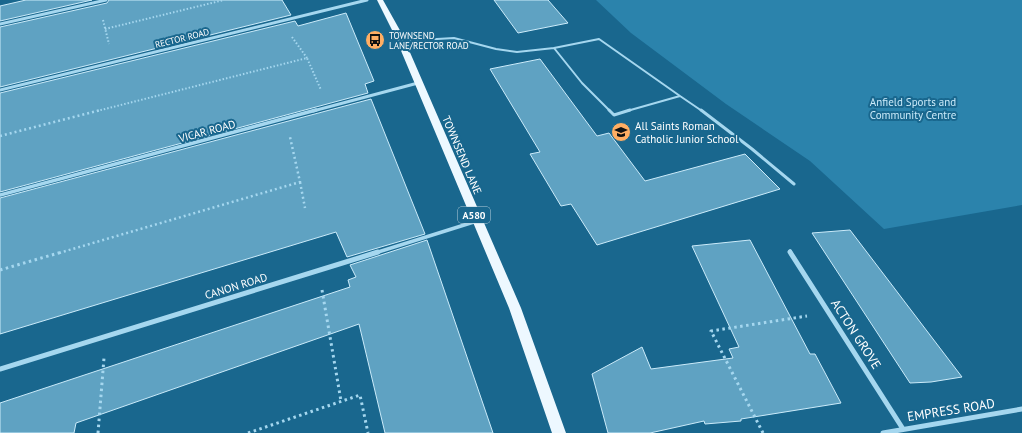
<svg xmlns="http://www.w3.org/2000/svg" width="1022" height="433" font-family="'PT Sans',sans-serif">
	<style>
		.green { fill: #2b83ac }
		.building { fill: #5fa2c2; stroke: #cbebfa }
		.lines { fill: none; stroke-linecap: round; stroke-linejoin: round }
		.path-far2 { stroke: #a5d7ef; stroke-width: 2; stroke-dasharray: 1.5 2; stroke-linecap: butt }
		.path-far1 { stroke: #a5d7ef; stroke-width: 2.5; stroke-dasharray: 2 3; stroke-linecap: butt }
		.path { stroke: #a5d7ef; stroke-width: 3; stroke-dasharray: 2.5 3.5; stroke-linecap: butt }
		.lane-far1 { stroke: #a5d7ef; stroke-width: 2 }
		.lane { stroke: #a5d7ef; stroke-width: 3 }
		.street-far2 { stroke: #a5d7ef; stroke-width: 3 }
		.street-far1 { stroke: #a5d7ef; stroke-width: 3.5 }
		.street { stroke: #a5d7ef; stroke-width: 5 }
		.primary { fill: #edf8ff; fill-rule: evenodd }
		.labels { text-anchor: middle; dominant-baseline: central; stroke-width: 4; stroke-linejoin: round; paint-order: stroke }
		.far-poi-label { font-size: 9px; fill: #fff; stroke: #19678e; text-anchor: start }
		.far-street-label { font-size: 9px; fill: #fff; stroke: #19678e }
		.shield { fill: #19678e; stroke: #bad1dd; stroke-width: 1 }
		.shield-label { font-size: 10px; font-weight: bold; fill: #fff }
		.park-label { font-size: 11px; fill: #cbebfa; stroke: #19678e }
		.poi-label { font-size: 11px; fill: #fff; stroke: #19678e; text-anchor: start }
		.street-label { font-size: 11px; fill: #fff; stroke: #19678e }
		.near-street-label { font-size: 13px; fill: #fff; stroke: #19678e }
	</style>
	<rect width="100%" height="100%" fill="#19678e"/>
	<path class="green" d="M596,0H1022V205L884,229L810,161L726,104L631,33Z"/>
	<path class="building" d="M26,0H92L0,21V6Z
		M109,0H282L291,15L0,87V27L107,3Z
		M494,0H548L568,23L518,33Z
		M346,13L374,81L365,84L368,93L0,192V93L295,21L298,26Z
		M540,59L597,136L609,133L645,181L745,154L780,189L597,245L571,204L561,206L530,154L540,152L490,69Z
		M371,99L425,234L347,257L336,232L0,334V198Z
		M850,230L962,377L931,382L910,383L812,233Z
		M427,240L493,433H385L359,324L76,423L74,433H0V403L350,287L348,280L356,277L350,265Z
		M750,240L810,354H815L841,403L741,419V421L705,424L704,421L650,433H608L592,374L642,347L651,369L733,358L729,349L739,347L692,246Z"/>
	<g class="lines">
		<path class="path-far2" d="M103,20L109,44
			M105,29L224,0
			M292,37L307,58
			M97,111L307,58L321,90"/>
		<path class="path-far1" d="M0,136L101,110
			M300,182L305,208
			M59,253L300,182L290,137"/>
		<path class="path" d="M0,270L62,252
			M322,290L341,401
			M98,433L104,358
			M248,433L360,395L368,433
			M763,433L711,331L807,316"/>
		<path class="lane-far1" d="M403,41L454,38L496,49L517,52L554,48
			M554,48L582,83L610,111
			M554,48L599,39L680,96L627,111
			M680,96L702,111"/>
		<path class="lane" d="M609,110L614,115L630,110
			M701,110L752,149L794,184"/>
		<path class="street-far2" d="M0,24L106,0
			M0,90L367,0
			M313,111L418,83"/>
		<path class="street-far1" d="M0,195L316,110
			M790,251L791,253
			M375,253L477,221"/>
		<path class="street" d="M790,252L903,429
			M0,369L378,252
			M883,433L1022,409"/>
		<path class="primary" d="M377,0H383L402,34L521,308L566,433H552L509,308L394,34Z"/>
	</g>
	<defs>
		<g id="bus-disc" transform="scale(1)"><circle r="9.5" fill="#ffae63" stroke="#19678e"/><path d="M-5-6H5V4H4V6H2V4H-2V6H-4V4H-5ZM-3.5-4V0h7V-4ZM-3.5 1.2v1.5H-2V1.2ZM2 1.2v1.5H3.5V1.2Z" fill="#111"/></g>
		<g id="school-disc" transform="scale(1)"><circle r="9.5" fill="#ffae63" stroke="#19678e"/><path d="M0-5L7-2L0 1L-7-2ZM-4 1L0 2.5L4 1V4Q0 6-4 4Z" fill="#111"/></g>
	</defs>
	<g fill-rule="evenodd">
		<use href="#bus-disc" x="375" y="40"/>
		<use href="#school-disc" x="621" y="132"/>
	</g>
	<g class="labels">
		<g class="far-poi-label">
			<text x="389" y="35">TOWNSEND<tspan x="389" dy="10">LANE/RECTOR ROAD</tspan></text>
		</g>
		<g class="far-street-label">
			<text transform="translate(182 38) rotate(-14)">RECTOR ROAD</text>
		</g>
		<rect class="shield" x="458" y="207" width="32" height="16" rx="3"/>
		<g class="shield-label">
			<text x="474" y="215">A580</text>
		</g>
		<g class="park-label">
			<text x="913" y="102">Anfield Sports and<tspan x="913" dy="13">Community Centre</tspan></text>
		</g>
		<g class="poi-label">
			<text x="635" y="126">All Saints Roman<tspan x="635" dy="13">Catholic Junior School</tspan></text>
		</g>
		<g class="street-label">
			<text transform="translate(207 131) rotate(-15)">VICAR ROAD</text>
			<text transform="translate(462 155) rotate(67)">TOWNSEND LANE</text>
			<text transform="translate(236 286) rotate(-17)">CANON ROAD</text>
		</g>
		<g class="near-street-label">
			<text transform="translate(856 334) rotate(57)">ACTON GROVE</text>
			<text transform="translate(951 410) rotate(-9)">EMPRESS ROAD</text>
		</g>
	</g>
</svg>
